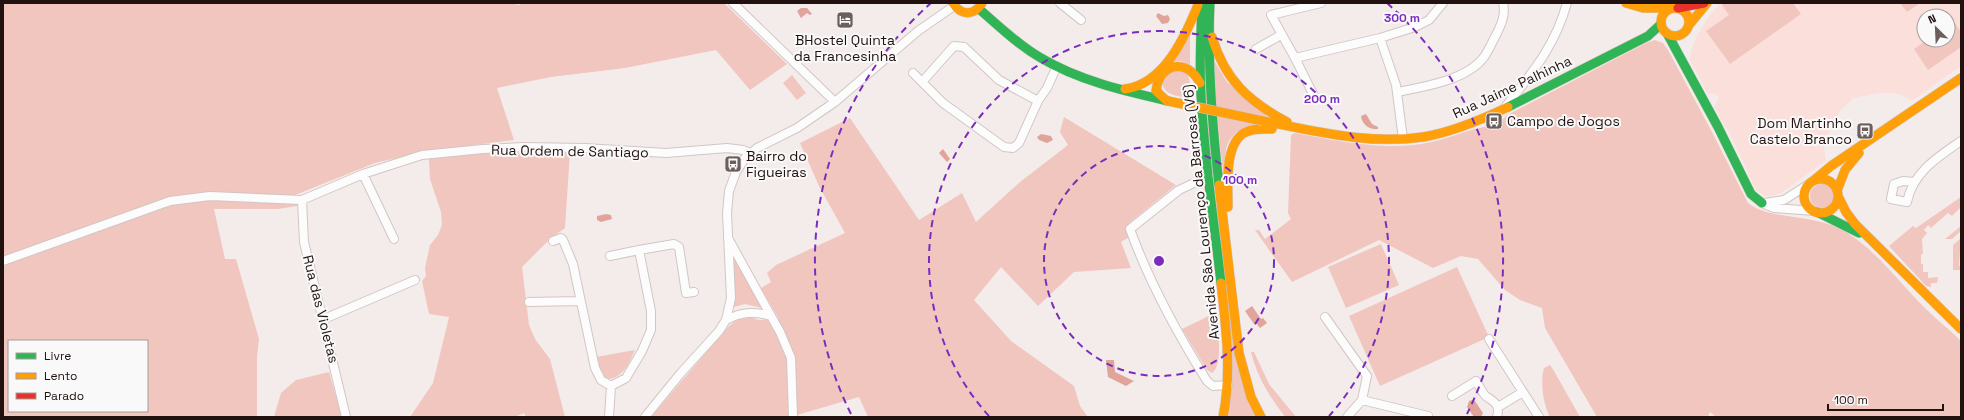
<svg xmlns="http://www.w3.org/2000/svg" width="1964" height="420" font-family="'Space Grotesk',sans-serif">
	<style>
		.built { fill: #fadfdb; fill-rule: evenodd }
		.green { fill: #f0c6bf; fill-rule: evenodd }
		.water { fill: #e0a49b }
		.lines { fill: none; stroke-linecap: round; stroke-linejoin: round }
		.street-casing { stroke: #d1c6c4; stroke-width: 10 }
		.fast-casing { stroke: #d1c6c4; stroke-width: 10 }
		.slow-casing { stroke: #d1c6c4; stroke-width: 10 }
		.jam-casing { stroke: #d1c6c4; stroke-width: 10 }
		.street { stroke: #fdfcfc; stroke-width: 8 }
		.fast { stroke: #30b455; stroke-width: 9 }
		.slow { stroke: #ff9f0a; stroke-width: 9 }
		.jam { stroke: #e5322d; stroke-width: 9 }
		.slow-bridge-casing { stroke: #d1c6c4; stroke-width: 10; stroke-linecap: butt }
		.slow-bridge { stroke: #ff9f0a; stroke-width: 9 }
		.ring { fill: none; stroke: #7b2cbf; stroke-width: 2; stroke-dasharray: 7 5 }
		.labels { text-anchor: middle; dominant-baseline: central; stroke-width: 4; stroke-linejoin: round; paint-order: stroke }
		.poi-label { font-size: 14px; fill: #211210; stroke: #f9f9f9; text-anchor: start }
		.street-label { font-size: 14px; fill: #211210; stroke: #f9f9f9 }
		.centre { fill: #7b2cbf; stroke: #f9f9f9; stroke-width: 2 }
		.ring-label { font-size: 12px; text-anchor: middle; font-weight: bold; fill: #7b2cbf; stroke: #f9f9f9; stroke-width: 4; stroke-linejoin: round; paint-order: stroke }
	</style>
	<rect width="100%" height="100%" fill="#f4ecea"/>
	<path class="built" d="M1720,3H1961V66L1913,100L1895,93H1879L1853,98L1840,111L1831,127L1824,147L1826,161L1781,193L1772,196H1765L1756,190L1732,138L1714,107L1719,98L1716,94L1707,93L1690,60L1691,51L1697,36L1707,19ZM1924,16H1948V40H1924Z"/>
	<path class="green" d="M3,3H508L519,5L521,3H724L787,64L750,90L716,50L625,68L551,77L497,88L514,140L427,151L375,163L295,195L297,206L278,209H214L225,259H236L259,339L257,357V417H3ZM9,341H147V411H9Z
		M1724,3H1793L1801,14L1730,64L1706,31L1729,15L1722,5Z
		M1900,3H1920L1907,12Z
		M1954,22L1961,32V47L1928,70L1914,49L1927,40H1948V26Z
		M1190,32V65L1181,61H1168Z
		M1655,40L1663,43L1668,50L1712,132L1748,203C1769,220 1812,214 1840,229C1874,246 1900,284 1927,310C1938,321 1950,330 1961,341V417H1716L1710,412L1708,417H1597L1545,328L1542,308L1520,300L1505,290L1478,259L1461,256L1433,268L1379,240L1292,282L1255,230H1259L1265,239L1291,219L1288,213L1291,135L1295,133C1334,140 1373,149 1413,145C1435,143 1454,135 1475,129C1488,126 1498,126 1507,115L1646,43Z
		M1213,59L1227,82L1267,114L1255,126L1236,132L1229,141L1226,148L1224,183L1215,95Z
		M1169,71H1185L1188,75L1190,83V98C1178,96 1164,96 1162,82Z
		M1203,73L1235,354L1256,417H1227Z
		M792,75L806,93L797,100L783,83Z
		M1064,117L1176,185L1129,223L1128,227L1129,237L1121,242L1131,268L1074,272L1038,306L1001,267L974,300L1011,341L1074,386L1080,406L1088,417H868L859,397L790,417H651L726,329L737,319L747,316L759,320L779,319L761,288L771,282L767,273L776,265L845,233L819,186L800,143L850,118L919,220L962,193L976,222L1020,182L1068,145L1060,132Z
		M520,151L570,152L565,228L550,239L522,267L529,325L535,339L550,359L565,417H526L524,413L515,417H410L433,383L449,317L429,314L422,281L426,276L425,268L430,245L438,235L442,225L441,212L430,179L429,159L491,152Z
		M1810 196a12 12 0 1 1 24 0a12 12 0 1 1-24 0Z
		M1961,197L1960,208L1952,216L1948,213L1931,228L1928,225L1924,230L1927,233L1922,239L1923,254H1921V264H1923V272H1928V278L1938,277L1937,283H1931V287L1926,286L1889,246L1913,226L1916,228Z
		M1961,226V231L1952,239H1945Z
		M1961,238L1959,265L1961,268L1960,276V270H1953V245Z
		M1381,244L1399,285L1346,308L1328,267Z
		M732,255L762,308L745,304L734,307Z
		M1457,267L1489,337L1380,386L1349,316Z
		M1217,312C1217,326 1224,365 1212,373L1207,370L1182,329Z
		M635,350C629,363 625,375 610,379C598,376 598,367 596,357Z
		M1251,352H1254L1269,384L1296,417H1285C1270,397 1257,377 1251,352Z
		M1550,365L1554,371L1580,417H1550C1543,404 1540,382 1544,368Z
		M329,372L342,417H274L281,393L296,380Z"/>
	<path class="water" d="M801,8H807L812,14L810,15L807,13L801,18L797,11Z
		M1158,13L1164,16L1168,15L1170,19L1168,23L1162,24L1156,16Z
		M1366,114L1372,124L1378,127V129C1370,130 1362,125 1361,116Z
		M1041,134L1051,136L1053,140L1047,143L1039,140L1037,137Z
		M943,149L950,159L947,162L939,153Z
		M606,214L611,215L612,219L601,222L597,220V216Z
		M1252,306L1261,319L1263,318L1267,323L1260,328L1256,323L1254,324L1245,311Z
		M1106,360H1114L1115,372L1134,381L1126,386L1108,377Z
		M1472,400L1475,401L1483,413L1481,417H1474L1467,407L1469,401Z"/>
	<g class="lines">
		<g class="street-casing">
			<path id="street" d="M733,3L835,102
				M1060,3L1081,20
				M1321,3L1271,15L1295,58L1380,38L1415,27L1429,20L1443,3
				M1380,38L1396,85L1403,139
				M1256,49L1281,35
				M1295,58L1315,98
				M913,73L922,82
				M1397,92C1424,87 1467,80 1484,57C1489,50 1492,42 1496,35C1501,25 1506,15 1503,3
				M1038,101L999,80L964,47L954,46L922,82L943,103L1004,147L1013,148L1019,143L1038,101L1047,88L1057,66
				M1506,106C1533,72 1555,46 1567,3
				M363,174L394,239
				M1209,176L1179,190L1130,229C1149,282 1177,333 1207,381L1213,386L1228,385
				M1914,182L1903,181L1894,184L1891,199L1907,202C1913,172 1938,157 1961,141
				M302,200L304,242L346,417
				M1762,203L1774,208L1814,211
				M1765,203L1784,200L1809,184
				M728,238L771,316
				M553,241L561,238L563,240L573,264L595,368L601,380L611,386
				M639,250L674,244L679,247L686,293L694,292
				M3,261L170,201L210,196L302,200L363,174L422,155L483,149L523,147L585,148L666,153L727,148L743,150L750,153
				M529,302L580,301
				M1325,317L1367,376L1362,400L1428,416
				M324,319L415,280
				M726,320C741,312 754,311 771,316L780,332L791,358L793,417
				M1489,339L1539,417
				M1452,396L1476,381C1479,385 1483,395 1487,397C1496,403 1500,405 1497,417
				M1498,407L1523,392
				M609,417L611,386L626,378L642,351L651,330V311L639,250L610,256
				M645,417L680,374L719,331L726,320L731,298L727,213L729,191L736,172L745,158L757,148L797,128L835,102L918,31L954,6
				M1347,417L1362,400"/>
		</g>
		<g class="fast-casing">
			<path id="fast" d="M1202,3C1201,34 1199,64 1201,95C1204,158 1214,221 1221,283
				M1210,3C1207,64 1212,124 1219,185
				M979,9C999,26 1018,45 1041,58C1080,81 1125,91 1168,101
				M1668,35L1718,127L1751,194L1762,203
				M1508,107L1648,36L1660,25
				M1817,212L1859,233"/>
		</g>
		<g class="slow-casing">
			<path id="slow" d="M953,3C961,16 974,16 982,3
				M1626,3L1643,8H1671
				M1661 22a14 14 0 1 1 28 0a14 14 0 1 1-28 0Z
				M1689,25L1707,3
				M1212,37C1225,80 1248,101 1287,122
				M1125,89C1164,84 1185,37 1198,5
				M1167,101L1156,91C1159,63 1187,57 1200,83
				M1263,121C1315,131 1369,145 1423,137C1453,132 1481,120 1508,107
				M1804 196a17 17 0 1 1 34 0a17 17 0 1 1-34 0Z
				M1813,181L1831,166L1961,78
				M1219,185L1239,353L1251,397L1261,417
				M1837,191L1845,170L1859,153
				M1838,196L1846,212L1855,224L1961,329
				M1228,207C1228,187 1224,145 1244,133C1253,128 1263,129 1272,129
				M1221,283C1226,328 1232,372 1223,417"/>
		</g>
		<g class="jam-casing">
			<path id="jam" d="M1678,8L1704,3"/>
		</g>
		<use href="#street" class="street"/>
		<use href="#fast" class="fast"/>
		<use href="#slow" class="slow"/>
		<use href="#jam" class="jam"/>
		<g class="slow-bridge-casing">
			<path id="slow-bridge" d="M1168,101L1263,121"/>
		</g>
		<use href="#slow-bridge" class="slow-bridge"/>
	</g>
	<g class="ring">
		<circle cx="1159" cy="261" r="115"/>
		<path d="M989 416A230 230 0 1 1 1329 416"/>
		<path d="M851 414A344 344 0 0 1 931 3M1387 3A344 344 0 0 1 1467 414"/>
	</g>
	<defs>
		<g id="hotel-square" transform="scale(0.9)"><rect x="-9" y="-9" width="18" height="18" rx="4" fill="#6b5e5c" stroke="#f9f9f9"/><path d="M-6-4.5h1.5V1H6V5H4.5V3h-9V5H-6ZM-4 0a1.8 1.8 0 1 1 3.6 0ZM.5 0V-2.5h3Q6-2.5 6 0Z" fill="#fff"/></g>
		<g id="bus-square" transform="scale(0.9)"><rect x="-9" y="-9" width="18" height="18" rx="4" fill="#6b5e5c" stroke="#f9f9f9"/><path d="M-5-6H5V4H4V6H2V4H-2V6H-4V4H-5ZM-3.5-4V0h7V-4ZM-3.5 1.2v1.5H-2V1.2ZM2 1.2v1.5H3.5V1.2Z" fill="#fff"/></g>
	</defs>
	<g fill-rule="evenodd">
		<use href="#hotel-square" x="845" y="20"/>
		<use href="#bus-square" x="1494" y="121"/>
		<use href="#bus-square" x="1865" y="131"/>
		<use href="#bus-square" x="733" y="164"/>
	</g>
	<g class="labels">
		<g class="poi-label">
			<text x="845" y="40" text-anchor="middle">BHostel Quinta<tspan x="845" dy="16">da Francesinha</tspan></text>
			<text x="1507" y="121">Campo de Jogos</text>
			<text x="1852" y="123" text-anchor="end">Dom Martinho<tspan x="1852" dy="16">Castelo Branco</tspan></text>
			<text x="746" y="156">Bairro do<tspan x="746" dy="16">Figueiras</tspan></text>
		</g>
		<g class="street-label">
			<text transform="translate(1512 87) rotate(-25)">Rua Jaime Palhinha</text>
			<text transform="translate(570 151) rotate(1)">Rua Ordem de Santiago</text>
			<text transform="translate(1201 212) rotate(-96)">Avenida São Lourenço da Barrosa (V6)</text>
			<text transform="translate(321 309) rotate(76)">Rua das Violetas</text>
		</g>
	</g>
	<circle cx="1159" cy="261" r="6" class="centre"/>
	<g class="ring-label">
		<text x="1402" y="22">300 m</text>
		<text x="1322" y="103">200 m</text>
		<text x="1240" y="184">100 m</text>
	</g>
	<rect width="1964" height="420" fill="none" stroke="#211210" stroke-width="8"/>
	<rect x="8" y="340" width="140" height="72" fill="#f9f9f9" stroke="#a39d9c"/>
	<rect x="16" y="353" width="20" height="6" fill="#30b455" stroke="#a39d9c"/>
	<text x="44" y="360" font-size="12" fill="#211210">Livre</text>
	<rect x="16" y="373" width="20" height="6" fill="#ff9f0a" stroke="#a39d9c"/>
	<text x="44" y="380" font-size="12" fill="#211210">Lento</text>
	<rect x="16" y="393" width="20" height="6" fill="#e5322d" stroke="#a39d9c"/>
	<text x="44" y="400" font-size="12" fill="#211210">Parado</text>
	<g transform="translate(1936 28) rotate(336)"><circle r="19" fill="#f9f9f9" stroke="#a39d9c"/>
	<path d="M0-3L7 15L0 10L-7 15Z" fill="#6b5e5c"/>
	<text y="-6" font-size="11" font-weight="bold" text-anchor="middle" fill="#211210">N</text>
	</g>
	<path d="M1828 404v6h115v-6" fill="none" stroke="#211210" stroke-width="2"/>
	<text x="1834" y="404" font-size="12" fill="#211210" stroke="#f9f9f9" stroke-width="3" paint-order="stroke">100 m</text>
</svg>
